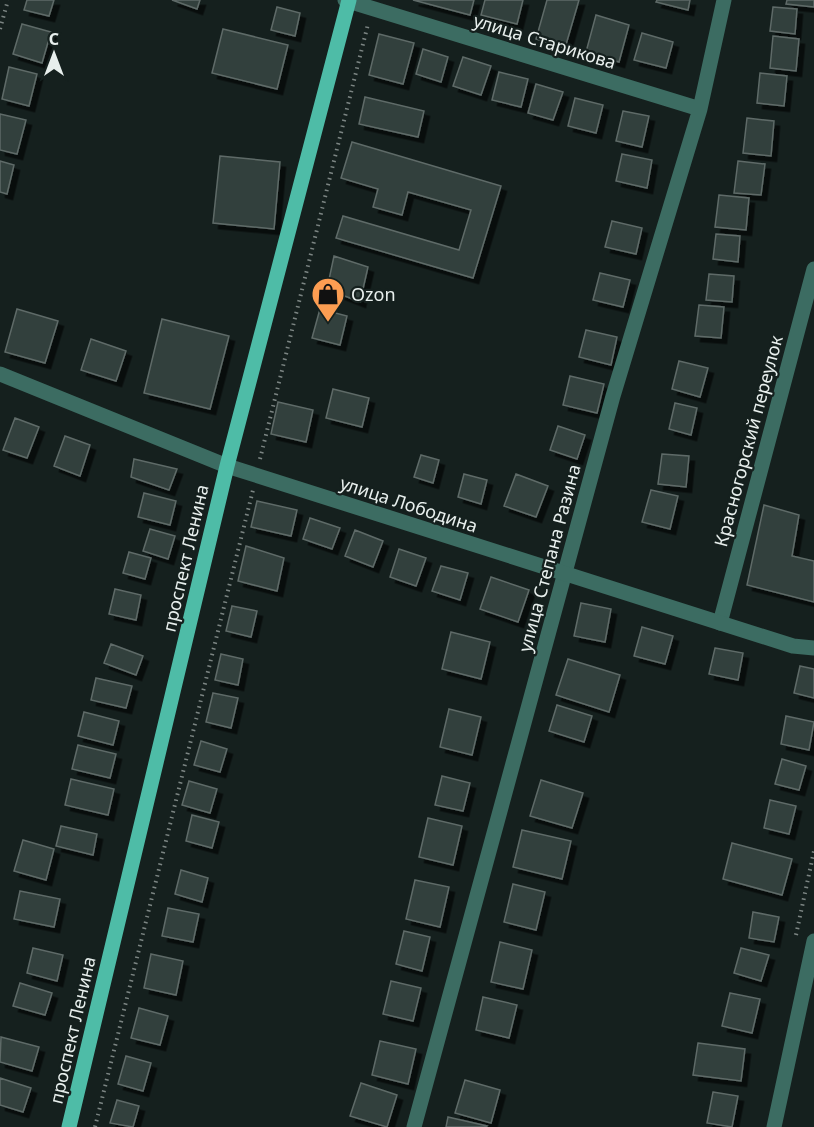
<svg xmlns="http://www.w3.org/2000/svg" width="814" height="1127" font-family="'Noto Sans',sans-serif">
	<style>
		.building { fill: #333f3c; stroke: #5e6b68; stroke-width: 1.5; filter: url(#shadow) }
		.lines { fill: none; stroke-linecap: round; stroke-linejoin: round }
		.path { stroke: #7c8583; stroke-width: 4; stroke-dasharray: 1.5 4.5; stroke-linecap: butt }
		.minor { stroke: #3c6c62; stroke-width: 15 }
		.tertiary { stroke: #3c6c62; stroke-width: 15 }
		.primary { stroke: #4ebca7; stroke-width: 15 }
		.labels { text-anchor: middle; dominant-baseline: central; stroke-width: 4.5; stroke-linejoin: round; paint-order: stroke }
		.street-label { font-size: 18px; fill: #e8efed; stroke: #15201e }
		.poi-label { font-size: 18px; fill: #e8efed; stroke: #15201e; text-anchor: start }
	</style>
	<defs>
		<filter id="shadow"><feDropShadow dx="5.5" dy="5.5" stdDeviation="0" flood-color="#0009"/></filter>
	</defs>
	<rect width="100%" height="100%" fill="#15201e"/>
	<path class="building" d="M27,0H54L49,16L24,10Z
		M172,0H200L197,9Z
		M413,0H474L470,15Z
		M485,0H523L517,24L481,15Z
		M547,0H579L565,48L536,39Z
		M657,0H690L688,10L656,2Z
		M787,0H814V7L786,4Z
		M277,7L300,13L295,36L271,30Z
		M773,7L797,9L795,34L770,31Z
		M596,15L629,25L619,62L586,52Z
		M22,24L51,32L42,63L13,54Z
		M223,29L288,45L277,89L212,73Z
		M642,33L673,42L666,68L634,60Z
		M379,34L414,43L403,84L369,75Z
		M773,36L799,39L796,71L770,68Z
		M423,49L448,57L441,82L416,74Z
		M463,57L491,66L481,95L453,86Z
		M9,67L37,74L29,106L2,99Z
		M499,72L528,79L521,107L492,100Z
		M760,73L787,76L784,106L757,103Z
		M536,84L563,92L553,120L528,113Z
		M365,97L424,111L418,137L359,124Z
		M575,98L603,105L596,133L568,126Z
		M623,111L649,116L642,147L616,141Z
		M0,114L26,120L17,154L0,150Z
		M747,118L774,121L771,156L743,153Z
		M352,142L501,186L473,278L336,238L343,216L459,250L471,210L408,192L402,215L373,207L378,189L341,178Z
		M622,154L652,160L647,188L616,181Z
		M220,156L280,162L274,229L213,223Z
		M0,161L14,165L7,194L0,192Z
		M738,161L765,164L761,195L734,193Z
		M719,195L749,198L746,230L715,227Z
		M612,221L642,228L636,254L605,247Z
		M716,234L740,236L738,262L713,259Z
		M334,256L368,267L360,302L327,289Z
		M600,273L630,280L623,307L593,300Z
		M709,274L734,276L732,302L706,300Z
		M699,305L724,307L721,338L695,336Z
		M17,309L58,321L45,363L5,352Z
		M320,309L347,316L340,345L312,338Z
		M162,319L229,336L210,409L144,393Z
		M586,330L617,337L611,365L579,357Z
		M91,339L126,351L116,381L81,370Z
		M679,361L708,368L700,397L672,389Z
		M570,376L604,384L597,413L563,405Z
		M333,389L369,398L362,427L326,418Z
		M278,402L313,410L306,442L271,434Z
		M675,403L697,408L691,435L669,429Z
		M15,418L39,427L27,458L3,450Z
		M558,426L585,435L577,459L550,450Z
		M65,436L90,445L80,476L54,466Z
		M662,454L689,456L686,487L658,484Z
		M421,455L439,460L433,483L414,477Z
		M134,459L177,469L169,490L131,477Z
		M464,474L487,480L481,504L458,497Z
		M516,474L548,486L536,517L504,506Z
		M651,490L678,496L670,529L642,522Z
		M144,493L176,501L170,525L138,517Z
		M257,501L297,510L291,536L251,527Z
		M764,505L799,515L792,556L814,561V602L747,585Z
		M310,518L340,528L332,549L303,539Z
		M150,529L175,536L168,559L143,551Z
		M355,530L383,541L373,567L345,556Z
		M246,546L284,558L277,591L238,581Z
		M399,549L426,558L416,586L390,577Z
		M129,552L151,558L145,579L123,573Z
		M441,566L468,573L460,600L432,591Z
		M491,577L529,590L518,622L480,609Z
		M115,589L141,595L136,620L109,614Z
		M581,603L611,609L605,642L574,636Z
		M232,606L257,611L251,637L226,631Z
		M642,627L673,636L665,664L634,656Z
		M451,632L490,642L481,679L442,669Z
		M111,644L143,656L136,675L104,663Z
		M715,648L743,653L738,680L709,674Z
		M221,654L243,659L238,685L215,680Z
		M568,659L620,675L609,712L556,695Z
		M800,666L814,669V698L794,693Z
		M96,678L132,686L126,708L91,700Z
		M213,693L238,698L231,728L206,722Z
		M557,705L592,716L584,742L549,731Z
		M449,709L481,717L472,755L440,747Z
		M84,712L119,721L113,745L78,736Z
		M786,716L814,722L809,750L781,744Z
		M201,741L227,749L220,772L194,765Z
		M78,745L116,754L110,778L72,769Z
		M782,759L806,766L799,790L775,784Z
		M442,776L470,783L463,811L435,805Z
		M71,779L114,789L108,815L65,805Z
		M541,780L583,793L572,828L530,816Z
		M189,781L217,789L210,813L182,805Z
		M770,800L796,806L789,834L764,828Z
		M192,815L219,822L212,848L186,841Z
		M428,818L462,826L453,865L419,857Z
		M61,826L97,834L93,855L56,846Z
		M522,830L571,841L562,879L513,867Z
		M23,840L54,849L46,880L14,871Z
		M732,843L792,859L782,895L723,879Z
		M181,870L208,878L202,902L175,894Z
		M415,880L449,887L440,927L406,919Z
		M513,884L545,892L536,930L504,922Z
		M20,891L60,899L54,927L14,919Z
		M168,908L199,914L193,942L162,936Z
		M753,912L779,917L774,942L749,938Z
		M404,931L430,937L422,971L396,964Z
		M500,942L532,950L523,989L491,982Z
		M33,948L63,955L57,981L27,973Z
		M741,948L769,955L761,981L734,973Z
		M151,954L183,961L176,995L144,988Z
		M391,981L421,988L413,1021L383,1014Z
		M20,983L52,993L45,1015L13,1006Z
		M730,993L760,999L752,1033L722,1026Z
		M483,997L517,1005L509,1038L476,1030Z
		M139,1008L168,1016L160,1045L131,1038Z
		M1,1037L39,1047L32,1071L0,1062Z
		M380,1041L416,1049L408,1084L372,1075Z
		M698,1043L745,1049L741,1081L693,1075Z
		M126,1056L151,1063L143,1091L118,1084Z
		M0,1078L31,1088L23,1112L0,1105Z
		M465,1080L500,1090L491,1123L455,1113Z
		M361,1083L397,1095L387,1127L350,1116Z
		M713,1092L738,1096L732,1127L707,1123Z
		M117,1100L139,1106L133,1127L110,1123Z
		M448,1117L487,1126L486,1127H446Z"/>
	<g class="lines">
		<path class="path" d="M0,29L8,0
			M260,459L368,24
			M796,935L814,851
			M95,1127L253,490"/>
		<path class="minor" d="M345,0L700,109
			M0,374L227,466
			M720,623L814,269
			M414,1127L613,396L700,109L724,0"/>
		<path class="tertiary" d="M227,466L793,646L814,648
			M774,1127L814,941"/>
		<path class="primary" d="M69,1127L227,466L349,0"/>
	</g>
	<defs>
		<g id="shop-pin" transform="scale(1.725)"><path d="M0 17L-7.5 6A9.5 9.5 0 1 1 7.5 6Z" fill="#fc9d52" stroke="#15201e"/><path d="M-5-2.5h2.3a2.7 3.5 0 0 1 5.4 0H5L5.5 6h-11ZM-1.5-2.5h3a1.5 2.3 0 0 0-3 0Z" fill="#111"/></g>
	</defs>
	<g fill-rule="evenodd">
		<use href="#shop-pin" x="328" y="294"/>
	</g>
	<g class="labels">
		<g class="street-label">
			<text transform="translate(545 41) rotate(17)">улица Старикова</text>
			<text transform="translate(748 441) rotate(-75)">Красногорский переулок</text>
			<text transform="translate(409 504) rotate(18)">улица Лободина</text>
			<text transform="translate(185 558) rotate(-77)">проспект Ленина</text>
			<text transform="translate(549 558) rotate(-75)">улица Степана Разина</text>
			<text transform="translate(72 1030) rotate(-77)">проспект Ленина</text>
		</g>
		<g class="poi-label">
			<text x="351" y="294">Ozon</text>
		</g>
	</g>
	<g transform="translate(54 54)" stroke="#15201e" stroke-width="4.5" paint-order="stroke">
	<path d="M0-4.5L10 22L0 15L-10 22Z" fill="#e8efed"/>
	<text y="-9" font-size="16" font-weight="bold" text-anchor="middle" fill="#e8efed">С</text>
	</g>
</svg>
